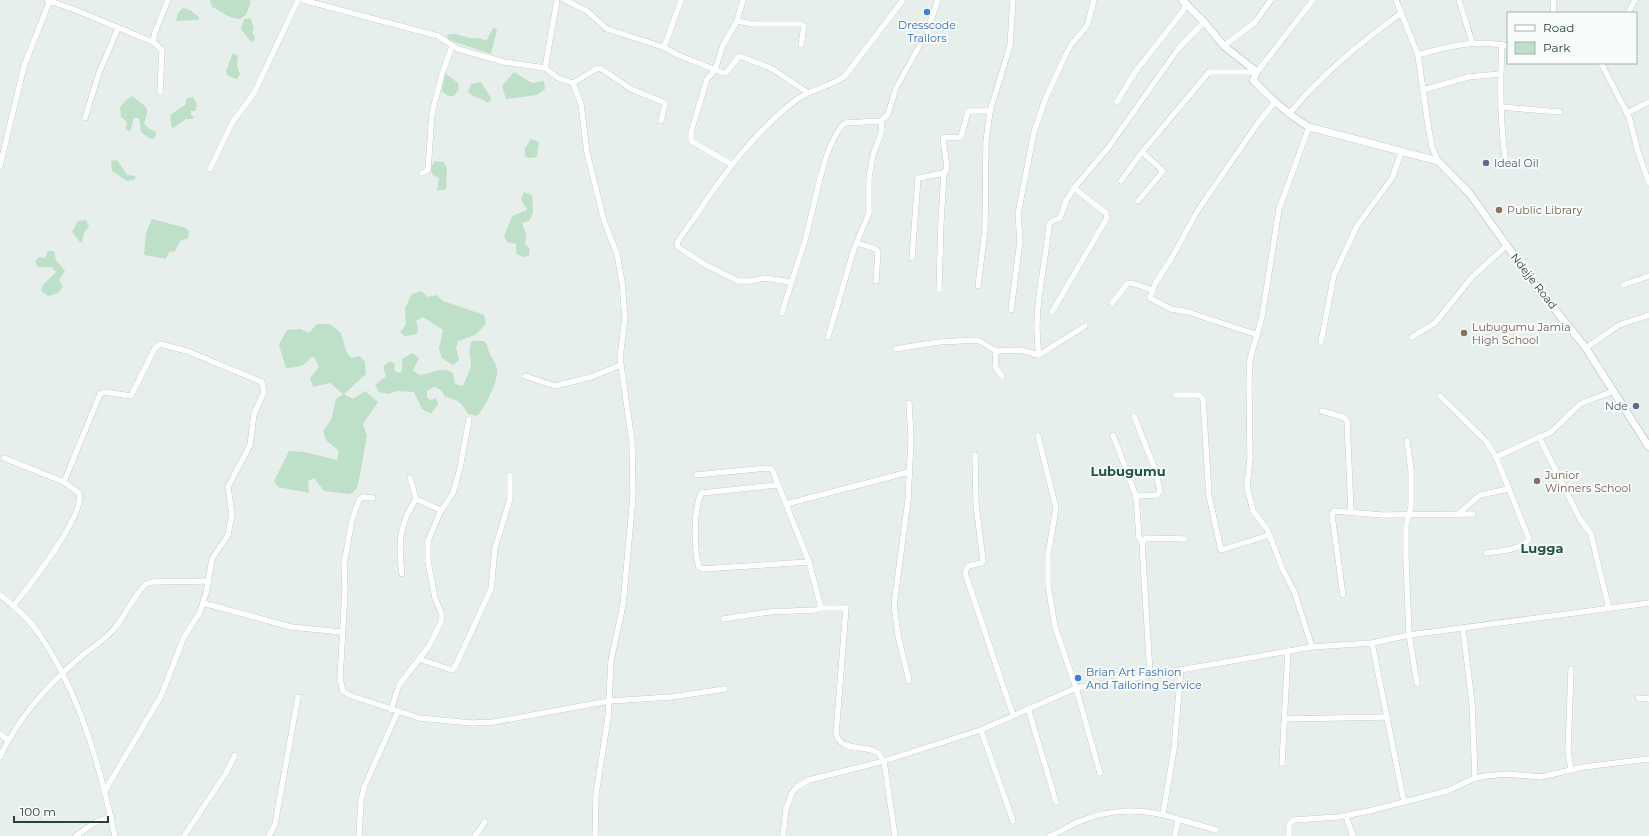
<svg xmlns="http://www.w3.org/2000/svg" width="1649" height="836" font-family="Montserrat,sans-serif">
  <rect width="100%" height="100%" fill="#e6efeb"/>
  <g fill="#bfe0c8">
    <path d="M210 0H250C251 5 249 7 247 12 239 28 222 11 212 7Z"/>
    <polygon points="183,8 190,10 199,17 198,20 176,21 178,13"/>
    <polygon points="250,18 254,27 252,33 254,35 255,40 251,42 241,29 244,19"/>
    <path d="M494 27 497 30 491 54 449 40 447 35C457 32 460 36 470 38 477 39 480 37 486 41Z"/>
    <polygon points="233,53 238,56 237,65 240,74 237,79 228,76 226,71"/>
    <polygon points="514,72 532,83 544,81 545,89 537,95 506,99 502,86"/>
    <polygon points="445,73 458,83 459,89 454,96 448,96 442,91"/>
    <path d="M481 82 491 98 490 102 487 103C481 97 474 98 468 92L471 84Z"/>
    <path d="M133 96C144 108 152 104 144 123L148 128 156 132V136L153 139 149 138 141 132 139 118H134L130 132 126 129 127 122 121 117 120 107 127 99Z"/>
    <polygon points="193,97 197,105 195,111 191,111 191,115 194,117 192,119 186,119 172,129 170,115 185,105 187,98"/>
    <polygon points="531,139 539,142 537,157 529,158 525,156 525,148"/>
    <polygon points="117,160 127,175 136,176 134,180 127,181 112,171 111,161"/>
    <polygon points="435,161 444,162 447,169 446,189 437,191 439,178 433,175 430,169"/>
    <polygon points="524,192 532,195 533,213 529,221 522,223 526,235 525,244 530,249 529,256 524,257 516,254 516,244 507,242 504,236 512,216 527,210 521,199"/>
    <polygon points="152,219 186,228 189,232 188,238 180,241 175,251 169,252 166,259 144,255 146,233"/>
    <polygon points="86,220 89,226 84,233 82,242 80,242 72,232 78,221"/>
    <polygon points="48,251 54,251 56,260 65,271 59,280 63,287 58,293 48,296 41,291 43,285 56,272 52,267 38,267 35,261 39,257 45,258"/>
    <polygon points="421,291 428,297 436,295 443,301 484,315 486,324 475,335 458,341 456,348 459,360 453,365 442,358 439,349 443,330 423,317 416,321 418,328 417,334 405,336 400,332 406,325 405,308 412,294"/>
    <path d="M317 324H330L341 333 346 351 351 358 360 356 365 362 366 374 344 394 353 399 365 391 378 402 363 424 367 436 359 480 356 490 350 494 324 491 314 478 308 481 309 493 278 487 274 481 289 451 305 452 337 460 339 451 326 440 323 431 331 420 336 399 343 394 330 383 313 387 310 378 319 367 315 358 311 357C305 367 297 367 286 368L279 345 287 330 300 329 309 333Z"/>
    <path d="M472 341H484C488 345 487 347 489 352 491 358 496 362 497 369 499 380 485 408 477 416L468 414C462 403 457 399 445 397L441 390 434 387 427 391V397L430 400 436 398 438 404 431 414 422 409 414 392 397 391 388 394 379 392 375 385 386 376 383 367 390 361 395 364 394 370 398 373 402 371V359L412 353 419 358 413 370 419 375C432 374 441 365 453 373L455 384 463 386C466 379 470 371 471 364 471 352 467 354 472 341Z"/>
  </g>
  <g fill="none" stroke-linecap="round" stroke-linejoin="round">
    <g stroke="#a8b8b2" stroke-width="6">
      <g id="minor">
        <polyline points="47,0 73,9 153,42"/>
        <polyline points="303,0 438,36 458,49 504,62 545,68"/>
        <polyline points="557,0 545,68 558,78 573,83 581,104 587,153 604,221 617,254 622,282 625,317 620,358 632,442 633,496 623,605 611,661 608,718 596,794 595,836"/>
        <polyline points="565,0 587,11 607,29 663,47 666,42 681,0"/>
        <polyline points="743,0 737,21 753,24 801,24 804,26 801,45"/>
        <polyline points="1396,0 1418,55 1428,125 1432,147 1438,161"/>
        <polyline points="1459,0 1472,42"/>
        <polyline points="1553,0 1554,13"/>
        <polyline points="1628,13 1635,0"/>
        <path d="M1502 44C1500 82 1500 120 1505 157"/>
        <polyline points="1224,46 1255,22 1271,0"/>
        <polyline points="663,47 678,55 721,72 726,73 739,56 771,68 807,92"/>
        <path d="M1418 55C1449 46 1476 39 1508 46"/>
        <polyline points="1601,63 1629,117 1638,152 1649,183"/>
        <polyline points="573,83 596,69 600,68 631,89 663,102 665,104 661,121"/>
        <polyline points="1423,90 1468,77 1500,74"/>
        <polyline points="160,92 162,50 153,42 155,32 168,0"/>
        <polyline points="1117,102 1135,72 1183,11 1186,3"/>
        <polyline points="1501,107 1560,112"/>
        <polyline points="1627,113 1649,102"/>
        <path d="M1289 114C1322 74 1359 44 1401 13"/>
        <polyline points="85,118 99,73 118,28"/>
        <polyline points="1309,127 1279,209 1262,317 1250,359 1249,384 1250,458 1247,486 1253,511 1267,529 1283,570 1294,591 1312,647"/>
        <polyline points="731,164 691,141 691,132 707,79 715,70 723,45 737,21"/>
        <polyline points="0,166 24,66 50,0"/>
        <polyline points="210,169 232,123 254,93 298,0"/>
        <polyline points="422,173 428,170 432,113 442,74 452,46"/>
        <polyline points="1121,181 1142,152 1209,72 1257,72 1313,0"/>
        <polyline points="1138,201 1163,171 1142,152"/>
        <polyline points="857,243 876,249 878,252 876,281"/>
        <polyline points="912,258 918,178 944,173"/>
        <path d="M791 282 764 278 751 281H738L704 264 678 247 677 243C685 230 695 218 703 205 729 166 759 128 796 100 811 89 830 87 845 76L903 0"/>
        <polyline points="1623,285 1649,276"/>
        <polyline points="978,286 985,230 986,141 990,111 1010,46 1013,0"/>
        <polyline points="939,290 941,222 944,173 947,168 943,138 961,137 968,111 990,111"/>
        <polyline points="1112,303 1127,284 1132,283 1152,290"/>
        <polyline points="1011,310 1020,241 1018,214 1034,132 1045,100 1066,54 1071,45 1087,26 1094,0"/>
        <polyline points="1052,312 1107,218 1106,213 1074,188"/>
        <path d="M782 313C789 288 798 264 805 240 814 211 823 142 845 123L881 121 888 114 896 88 926 34 938 0"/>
        <polyline points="1258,335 1188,312 1171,309 1150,298 1155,284 1171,259 1198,210 1258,123 1274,103"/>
        <polyline points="828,337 854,249 869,213 869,178 873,155 882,131 881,121"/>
        <polyline points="1412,337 1435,323 1472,277 1506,246"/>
        <polyline points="1321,342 1334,275 1357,226 1392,178 1402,151"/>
        <polyline points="1586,348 1619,325 1649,315"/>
        <polyline points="895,349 939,342 978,340 996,351 1020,350 1039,355 1085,326"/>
        <polyline points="996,351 995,367 1002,376"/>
        <path d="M1039 355C1032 312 1045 269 1049 225L1051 222 1060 218 1066 201 1074 188 1108 148 1178 49 1204 22"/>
        <polyline points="525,376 555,386 591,377 621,365"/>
        <polyline points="1175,395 1199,395 1203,399 1209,496 1221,550 1269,535"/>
        <polyline points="1440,396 1486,441 1496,457 1551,432 1580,404 1614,391"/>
        <polyline points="1322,411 1343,417 1347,420 1351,512"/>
        <polyline points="1134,416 1156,472 1160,491 1157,495 1136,496"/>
        <polyline points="1113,435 1136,496 1139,538 1142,541"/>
        <polyline points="1038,436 1056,508 1048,555 1048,585 1055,627 1076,688 1100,773"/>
        <polyline points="1539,437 1580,519 1591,534 1609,609"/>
        <polyline points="1407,441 1411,470 1411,507 1406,526 1406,558 1409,635 1417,683"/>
        <polyline points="975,455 976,504 983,561 981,563 968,566 965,573 1013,715"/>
        <polyline points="4,458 64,482"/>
        <polyline points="696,475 766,468 772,469 809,562 821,608"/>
        <path d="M777 485 702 493C693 506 694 552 699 567L703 569 809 562"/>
        <polyline points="373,498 363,497 359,500 352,520 344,564 345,591 340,679 343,691 349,695 419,718 472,723 494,722 609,701 671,697 725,689"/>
        <polyline points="786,504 909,472"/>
        <polyline points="441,511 453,493 460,468 469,419"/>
        <polyline points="1458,514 1480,495 1508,489"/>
        <path d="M1486 553C1499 551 1520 551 1529 539L1496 457"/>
        <path d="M402 574C398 544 399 525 416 499"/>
        <path d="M0 595C14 606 29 619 39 634 80 693 100 767 115 836"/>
        <polyline points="1343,595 1332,515 1334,511 1382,515 1473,514"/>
        <polyline points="203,603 291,627 342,632"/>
        <path d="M13 606C28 588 86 514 79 493L64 482 100 394 104 392 131 396 155 348 160 344 187 351 262 382 264 392 254 414 250 445 228 487 232 514 228 535 212 559 206 593 200 612 184 637 161 696 104 792"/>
        <path d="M723 619 769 612 815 610 821 608H846L836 734C842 753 866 744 878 753 880 755 882 759 884 761L895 836"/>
        <polyline points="1463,629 1472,703 1475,778"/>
        <polyline points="1372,643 1404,802"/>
        <polyline points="419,659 452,670 455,667 491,589 495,548 510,499 510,475"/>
        <polyline points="1150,674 1142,543 1146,538 1185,539"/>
        <polyline points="909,681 898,635 894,605 908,500 911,439 909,403"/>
        <polyline points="1638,698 1649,699"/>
        <polyline points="1028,708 1056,802"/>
        <polyline points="391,710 399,685 429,646 441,622 442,615 435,598 428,561 428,541 441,510 416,499 410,478"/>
        <polyline points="1285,719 1387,717"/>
        <polyline points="981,730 1013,821"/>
        <polyline points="0,734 8,740"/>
        <path d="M0 757C18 718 45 688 77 660 88 650 102 642 112 631 125 617 132 597 146 584L152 582 208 581"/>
        <polyline points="1282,763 1288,651"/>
        <polyline points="1571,770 1568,751 1571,669"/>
        <polyline points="1163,814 1174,749 1181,669"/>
        <polyline points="1346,816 1353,836"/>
        <polyline points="1178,819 1216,830"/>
        <polyline points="76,836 94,823 111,816"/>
        <polyline points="184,836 226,773 235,755"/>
        <polyline points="269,836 275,824 298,697"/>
        <polyline points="359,836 361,800 365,785 398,711"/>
        <polyline points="475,836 485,822"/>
        <polyline points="783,836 786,809 792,793 797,787 809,780 884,761 981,730 1076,688 1312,647 1372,643 1409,635 1649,603"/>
        <path d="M1050 836C1060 832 1069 826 1078 822 1112 808 1143 808 1178 819L1175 836"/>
        <polyline points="1289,836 1289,825 1293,820 1338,817 1369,811 1447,791 1475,778 1486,776 1507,774 1541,777 1583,767 1649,759"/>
      </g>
    </g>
    <g stroke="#a8b8b2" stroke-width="8">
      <path id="tertiary" d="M1182 0 1204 22 1224 46 1257 72 1253 80C1270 98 1287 114 1309 127L1438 161 1470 194 1532 281 1586 348 1649 447"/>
    </g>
    <use href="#minor" stroke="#fff" stroke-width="5.5"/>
    <use href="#tertiary" stroke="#fff" stroke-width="7"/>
  </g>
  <g fill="#3f7fe0" stroke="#f7fbf9" stroke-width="1.5">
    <circle cx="927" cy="12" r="4"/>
    <circle cx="1078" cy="678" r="4"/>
  </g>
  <g fill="#5c6f8a" stroke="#f7fbf9" stroke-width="1.5">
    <circle cx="1486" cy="163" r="4"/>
    <circle cx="1636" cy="406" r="4"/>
  </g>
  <g fill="#8d6e63" stroke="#f7fbf9" stroke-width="1.5">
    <circle cx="1499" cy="210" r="4"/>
    <circle cx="1464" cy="333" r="4"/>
    <circle cx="1537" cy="481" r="4"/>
  </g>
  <g text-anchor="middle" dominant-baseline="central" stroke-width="4" stroke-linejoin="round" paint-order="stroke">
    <g font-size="11" fill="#366cbe" stroke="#f7fbf9">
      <text x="927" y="25">Dresscode<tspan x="927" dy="13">Trailors</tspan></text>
      <text x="1086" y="672" text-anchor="start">Brian Art Fashion<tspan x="1086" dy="13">And Tailoring Service</tspan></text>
    </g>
    <g font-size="11" fill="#4e5e75" stroke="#f7fbf9" text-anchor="start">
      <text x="1494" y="163">Ideal Oil</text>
      <text x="1628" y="406" text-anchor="end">Nde</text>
    </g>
    <g font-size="11" fill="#785e54" stroke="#f7fbf9" text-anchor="start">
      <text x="1507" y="210">Public Library</text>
      <text x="1472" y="327">Lubugumu Jamia<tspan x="1472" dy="13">High School</tspan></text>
      <text x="1545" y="475">Junior<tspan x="1545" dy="13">Winners School</tspan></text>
    </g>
    <g font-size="11" fill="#24423a" stroke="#f7fbf9">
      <text transform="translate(1534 281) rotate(52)">Ndejje Road</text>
    </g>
    <g font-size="13" font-weight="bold" fill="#1f5548" stroke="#f7fbf9">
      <text x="1128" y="471">Lubugumu</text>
      <text x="1542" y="548">Lugga</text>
    </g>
  </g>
  <rect x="1507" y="12" width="130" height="52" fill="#f7fbf9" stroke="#a3b1ad"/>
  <rect x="1515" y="25" width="20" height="6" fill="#ffffff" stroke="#a3b1ad"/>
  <text x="1543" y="32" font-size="12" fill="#24423a">Road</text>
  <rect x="1515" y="42" width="20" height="12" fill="#bfe0c8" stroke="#a3b1ad"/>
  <text x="1543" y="52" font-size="12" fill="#24423a">Park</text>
  <path d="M14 816v6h94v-6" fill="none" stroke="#24423a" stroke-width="2"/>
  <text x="20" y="816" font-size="12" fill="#24423a" stroke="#f7fbf9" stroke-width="3" paint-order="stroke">100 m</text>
</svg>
